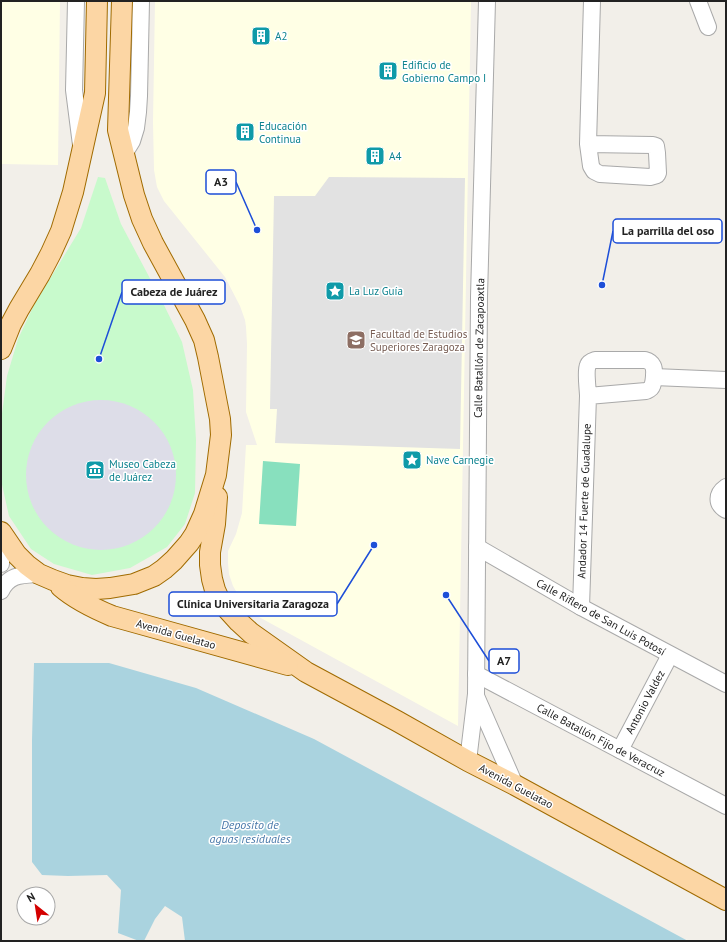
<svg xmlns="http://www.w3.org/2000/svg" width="727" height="942" font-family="'PT Sans',sans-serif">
  <rect width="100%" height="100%" fill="#f2efe9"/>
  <g fill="#ffffe5">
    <polygon points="1,1 60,1 58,165 1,164"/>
    <polygon points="155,1 471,1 458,726 259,617 252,613 243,603 233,586 229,574 228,563 228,551 236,534 242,513 246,445 257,445 246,412 247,344 246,327 245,320 240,306 225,277 164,201 157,187 154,170 153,122"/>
  </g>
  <polygon fill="#c8facc" points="98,177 105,178 121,224 162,301 182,342 193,390 196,440 195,493 185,524 167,547 130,568 92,575 54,564 31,549 9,516 1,480 1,421 7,376 18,339 34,305 81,228"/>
  <polygon fill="#88e0be" points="263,461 300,464 296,526 259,524"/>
  <polygon fill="#e2e2e2" points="329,177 465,178 460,449 275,443 277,409 270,409 274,196 315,196"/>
  <circle fill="#dddde8" cx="101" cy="475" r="75"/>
  <polygon fill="#aad3df" points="34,663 109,663 196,688 314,739 688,941 185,941 182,917 165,906 155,919 144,941 139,941 118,933 121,890 107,875 68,876 42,875 32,862 32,740"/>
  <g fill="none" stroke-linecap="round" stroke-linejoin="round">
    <g stroke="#a9a9a9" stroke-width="18">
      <g id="minor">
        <polyline points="76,1 74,90 81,145"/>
        <polyline points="698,1 708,27"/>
        <polyline points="588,144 653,145 656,146 657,153 658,173 657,175 650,177 600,174 594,171 591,166 588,144 592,1"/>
        <polyline points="124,154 132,141 136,128 138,112 139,96 141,1"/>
        <polyline points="654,377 726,380"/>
        <path d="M726 487C716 494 716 504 726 510"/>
        <polyline points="1,538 1,564"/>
        <polyline points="477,547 581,607 726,684"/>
        <path d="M1 591C9 574 22 575 39 574"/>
        <path d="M581 607 588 396C588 389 585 371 588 365 589 362 592 361 595 360H645C649 361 651 362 653 366 655 370 654 385 651 388 649 390 648 390 646 391L588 396"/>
        <polyline points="476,674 726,806"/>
        <polyline points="476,696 515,785"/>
        <polyline points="620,750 670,655"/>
        <polyline points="468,761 476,694 479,297 487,1"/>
      </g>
    </g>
    <g stroke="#a06b00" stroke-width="22">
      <g id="major">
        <polyline points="1,349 11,324 19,309 40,274 51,253 61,231 73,192 95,93 97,1"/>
        <polyline points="217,497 215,524 210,552 210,565 212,579 215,590 220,601 239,622 251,633 306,672 397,721 468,761 515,785 726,900"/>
        <polyline points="1,532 16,554 27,565 39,574 53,580 67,585 82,588 96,589 110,588 134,584 154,576 164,569 174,560 189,543 195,534 204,514 216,475 221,435 220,419 208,357 204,340 195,320 153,243 142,219 134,195 118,130 122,1"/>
        <path d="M61 587C76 600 93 608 112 616L288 665"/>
      </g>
    </g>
    <use href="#minor" stroke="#fff" stroke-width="16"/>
    <use href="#major" stroke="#fcd6a4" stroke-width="20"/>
  </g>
  <defs>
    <g id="building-square" transform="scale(1)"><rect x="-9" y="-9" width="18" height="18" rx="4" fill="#0f9aa8" stroke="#fff"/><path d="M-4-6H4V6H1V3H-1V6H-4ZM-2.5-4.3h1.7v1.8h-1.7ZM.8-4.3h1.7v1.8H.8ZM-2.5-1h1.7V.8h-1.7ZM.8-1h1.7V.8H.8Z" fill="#fff"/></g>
    <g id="sight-square" transform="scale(1)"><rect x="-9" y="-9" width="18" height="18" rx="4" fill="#0f9aa8" stroke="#fff"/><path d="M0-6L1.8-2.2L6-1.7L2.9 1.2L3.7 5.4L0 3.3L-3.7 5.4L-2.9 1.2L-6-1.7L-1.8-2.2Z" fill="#fff"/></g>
    <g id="university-square" transform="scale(1)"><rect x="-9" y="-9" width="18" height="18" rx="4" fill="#8d6e63" stroke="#fff"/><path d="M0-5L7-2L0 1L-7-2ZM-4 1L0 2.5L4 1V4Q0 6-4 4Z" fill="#fff"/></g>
    <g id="museum-square" transform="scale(1)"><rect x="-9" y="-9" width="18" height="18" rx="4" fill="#0f9aa8" stroke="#fff"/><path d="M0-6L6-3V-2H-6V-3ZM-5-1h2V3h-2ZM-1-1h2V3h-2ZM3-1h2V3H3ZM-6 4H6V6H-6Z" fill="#fff"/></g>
  </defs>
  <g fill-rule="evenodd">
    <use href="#building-square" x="261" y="36"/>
    <use href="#building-square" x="388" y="71"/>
    <use href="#building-square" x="245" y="132"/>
    <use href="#building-square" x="375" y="156"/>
    <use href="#sight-square" x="335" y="291"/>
    <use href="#university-square" x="356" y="340"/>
    <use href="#sight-square" x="412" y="460"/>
    <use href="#museum-square" x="95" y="470"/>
  </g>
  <g text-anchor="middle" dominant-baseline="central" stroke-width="3" stroke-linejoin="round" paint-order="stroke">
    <g font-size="11" fill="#0d838f" stroke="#fff" text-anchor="start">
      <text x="275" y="36">A2</text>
      <text x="402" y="65">Edificio de<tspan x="402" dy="13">Gobierno Campo I</tspan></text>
      <text x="259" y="126">Educación<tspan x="259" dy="13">Continua</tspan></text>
      <text x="389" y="156">A4</text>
      <text x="349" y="291">La Luz Guía</text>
      <text x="426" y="460">Nave Carnegie</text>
      <text x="109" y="464">Museo Cabeza<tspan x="109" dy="13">de Juárez</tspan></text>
    </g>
    <g font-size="11" fill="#785e54" stroke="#fff" text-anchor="start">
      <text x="370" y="334">Facultad de Estudios<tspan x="370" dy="13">Superiores Zaragoza</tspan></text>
    </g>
    <g font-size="11" fill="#222" stroke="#fff">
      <text transform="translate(479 348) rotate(-89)">Calle Batallón de Zacapoaxtla</text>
      <text transform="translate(584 501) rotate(-88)">Andador 14 Fuerte de Guadalupe</text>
      <text transform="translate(601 617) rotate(29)">Calle Riflero de San Luis Potosí</text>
      <text transform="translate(176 634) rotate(16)">Avenida Guelatao</text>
      <text transform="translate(645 702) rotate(-62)">Antonio Valdez</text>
      <text transform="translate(601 740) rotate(28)">Calle Batallón Fijo de Veracruz</text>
      <text transform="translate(516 786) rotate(28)">Avenida Guelatao</text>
    </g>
    <g font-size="12" font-style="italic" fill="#4a7aab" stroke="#fff">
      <text x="250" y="824">Deposito de<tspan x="250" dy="14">aguas residuales</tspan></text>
    </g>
  </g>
  <path fill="none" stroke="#1d4ed8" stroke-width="1.5" d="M257 230L236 182M602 285L613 231M99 359L122 292M374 545L337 604M446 595L489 661"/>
  <g fill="#1d4ed8" stroke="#fff" stroke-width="1.5">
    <circle cx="257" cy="230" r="4"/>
    <circle cx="602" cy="285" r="4"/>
    <circle cx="99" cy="359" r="4"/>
    <circle cx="374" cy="545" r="4"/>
    <circle cx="446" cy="595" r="4"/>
  </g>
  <g fill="#fff" stroke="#1d4ed8" stroke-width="1.5">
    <rect x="206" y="170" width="30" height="24" rx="4"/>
    <rect x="613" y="219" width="109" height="24" rx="4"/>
    <rect x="122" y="280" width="103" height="24" rx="4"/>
    <rect x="169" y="592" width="168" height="24" rx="4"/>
    <rect x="489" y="649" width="30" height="24" rx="4"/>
  </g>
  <g font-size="12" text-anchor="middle" font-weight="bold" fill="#222">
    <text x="221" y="186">A3</text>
    <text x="668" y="235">La parrilla del oso</text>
    <text x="174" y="296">Cabeza de Juárez</text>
    <text x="253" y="608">Clínica Universitaria Zaragoza</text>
    <text x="504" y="665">A7</text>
  </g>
  <rect width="727" height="942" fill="none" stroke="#222222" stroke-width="4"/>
  <g transform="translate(36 906) rotate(330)"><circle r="19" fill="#ffffff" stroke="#a7a7a7"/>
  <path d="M0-3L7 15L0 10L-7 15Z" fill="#d40000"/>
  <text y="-6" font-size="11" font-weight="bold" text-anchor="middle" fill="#222222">N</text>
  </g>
</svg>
